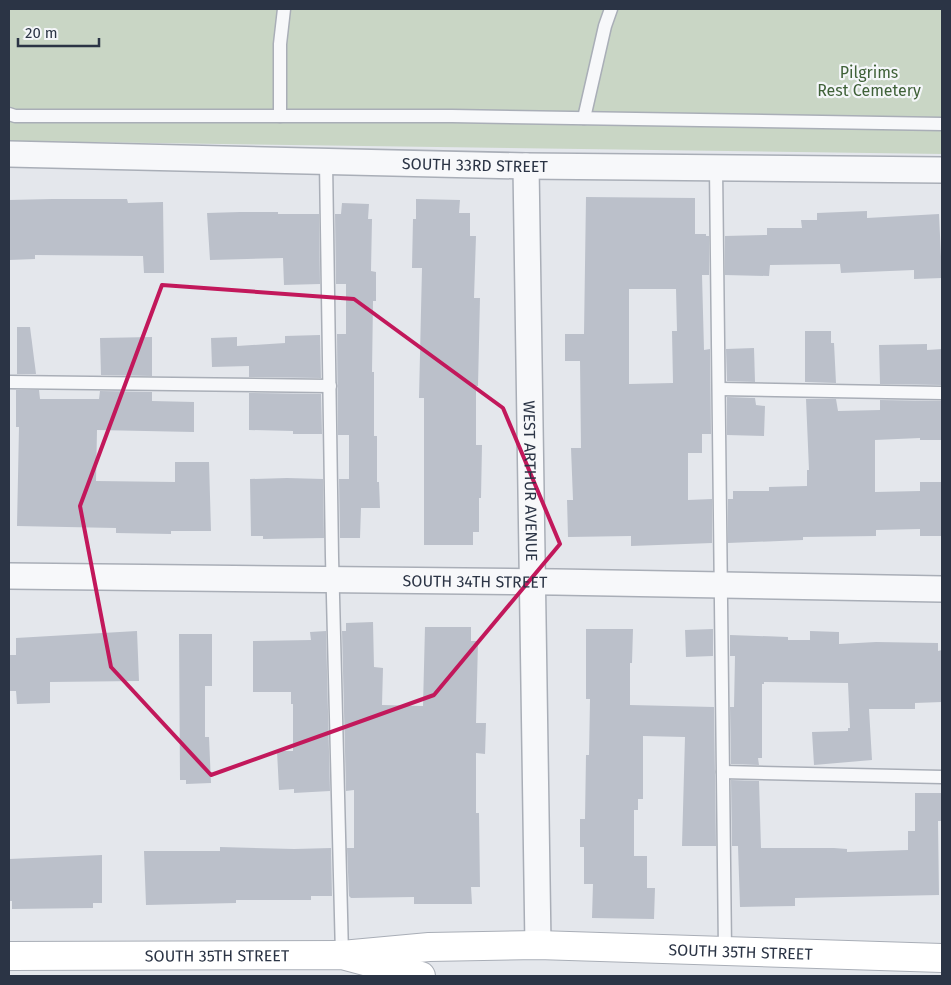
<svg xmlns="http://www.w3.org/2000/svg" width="951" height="985" font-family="'Fira Sans',sans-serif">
  <rect width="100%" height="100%" fill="#e4e7ec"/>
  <polygon fill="#c9d6c5" points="9,9 942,9 942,154 9,141"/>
  <g fill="#bbc0ca" fill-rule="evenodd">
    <path d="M586 197 695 198V234H706V236H709V275H702L704 350 710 349 711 434H702V453H688V500L712 499V543L631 546V536L568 537 567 500H573L571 448H581L580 361H565V334H584ZM629 289H676L677 331H672L673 383 629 384Z"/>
    <polygon points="52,199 127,199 128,203 163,202 164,273 144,273 143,256 35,255 35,259 9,260 9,200"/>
    <polygon points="416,199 460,200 459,213 470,213 470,236 476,236 474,298 480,298 478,386 476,386 476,445 482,445 481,498 479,498 479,532 473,532 473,545 424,545 424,398 419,398 422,268 412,268 413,219 416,219"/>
    <polygon points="342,203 369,204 368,219 372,219 371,271 376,272 376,301 373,301 372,372 374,372 374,436 377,436 377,482 379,482 380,508 361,508 360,538 340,538 339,479 349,479 349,435 338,435 337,334 346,334 346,284 336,284 335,214 341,214"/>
    <polygon points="867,211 867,218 939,214 942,278 914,279 914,270 841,273 840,264 770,265 769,276 725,275 725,236 767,235 767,228 802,228 801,220 817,220 817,213"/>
    <polygon points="240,212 278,212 278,214 319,214 320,284 284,285 283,258 210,260 207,213"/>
    <polygon points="17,327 30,327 36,374 17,374"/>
    <polygon points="805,331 831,331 831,343 834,343 836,383 805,382"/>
    <polygon points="320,335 321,378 249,377 249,366 212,367 211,338 237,337 237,346 285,343 285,336"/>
    <polygon points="152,337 152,376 101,375 100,338"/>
    <polygon points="927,344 927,350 942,349 942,385 880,384 879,345"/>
    <polygon points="754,348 755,382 727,381 726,349"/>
    <polygon points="16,390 39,390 40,399 99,399 100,391 152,392 152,401 194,402 194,432 97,430 96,481 175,482 175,462 209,462 211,531 171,531 171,534 116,533 116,528 17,526 19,427 16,427"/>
    <polygon points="249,393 321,394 322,434 293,434 293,431 249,430"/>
    <polygon points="727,397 755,398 756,405 765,406 764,436 727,435"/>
    <polygon points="806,399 836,399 838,411 880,410 880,400 942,401 942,440 920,440 920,438 875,440 875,492 920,491 920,482 942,482 942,536 920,536 920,529 876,530 876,536 803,537 803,540 728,543 728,499 733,499 733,491 769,491 769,487 807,486 807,470 809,470"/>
    <polygon points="287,478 323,479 324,538 263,539 263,536 251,536 250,479"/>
    <polygon points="373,622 374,667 383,668 382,705 423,706 425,627 471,627 471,641 478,641 476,723 486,723 485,754 476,753 476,813 479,813 480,887 471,887 472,904 414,904 414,897 351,898 349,896 347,848 354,848 354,790 346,791 342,631 346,631 346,623"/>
    <polygon points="586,629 633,629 632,663 630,663 630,705 714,707 716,846 682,846 685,737 643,736 643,799 638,799 638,810 634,810 634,856 647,856 647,888 655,888 654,919 592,918 593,884 584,884 584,847 580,847 580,819 585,819 586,755 589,755 590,699 586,699"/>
    <polygon points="713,629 713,656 686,657 685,630"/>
    <polygon points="137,631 139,681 50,682 50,703 17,704 16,691 9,691 9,655 16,655 16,638"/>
    <polygon points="326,631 330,791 294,793 294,789 279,790 277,751 293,751 293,704 291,704 291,692 253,692 253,641 311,640 310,632"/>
    <polygon points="810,631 839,632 839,644 876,642 938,643 938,651 942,650 942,702 915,703 915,709 869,709 872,760 814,765 812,732 848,731 848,728 850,728 848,683 764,682 764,684 762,684 762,758 758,758 759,765 731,764 730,707 734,707 735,656 730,656 730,635 788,637 788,640 810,640"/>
    <polygon points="179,634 212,634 212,686 205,686 205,737 209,737 211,783 186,784 186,780 180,780"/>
    <polygon points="731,780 759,781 761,848 834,848 847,849 847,852 908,850 908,831 915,831 915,793 942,793 942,821 938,821 939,895 795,898 795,906 740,907 738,846 732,846"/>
    <polygon points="220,847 294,849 331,848 332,896 311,896 311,900 236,900 236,903 146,905 144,851 220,851"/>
    <polygon points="102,855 102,903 93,903 93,908 12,909 12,901 9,901 9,859"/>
  </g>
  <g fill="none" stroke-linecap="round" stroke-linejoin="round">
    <g stroke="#a9aeb7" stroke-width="15">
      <g id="lane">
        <polyline points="9,114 15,116 452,116 942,124"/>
        <polyline points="280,116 280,44 284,9"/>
        <polyline points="584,118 605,26 611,9"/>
        <polyline points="326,162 332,557 342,955"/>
        <polyline points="716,168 725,951"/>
        <polyline points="9,382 330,386"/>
        <polyline points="719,389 942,393"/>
        <polyline points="723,772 942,777"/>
      </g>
    </g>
    <g stroke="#a9aeb7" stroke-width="28">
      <g id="street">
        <path id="s1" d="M9 154 526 166 942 170"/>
        <path id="s2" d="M526 166 538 945"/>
        <path id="s3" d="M9 576 556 582 942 589"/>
      </g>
    </g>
    <g stroke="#a9aeb7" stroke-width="30">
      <g id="secondary">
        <path id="s4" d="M342 955 429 947 538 945 942 958"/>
        <path id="s5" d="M9 956 342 955 421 976"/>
      </g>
    </g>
    <use href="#lane" stroke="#f7f8fa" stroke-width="12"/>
    <use href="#street" stroke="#f7f8fa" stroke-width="25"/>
    <use href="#secondary" stroke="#fff" stroke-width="28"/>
  </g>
  <path fill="none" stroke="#c2185b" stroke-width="4" stroke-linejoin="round" d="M162 285 354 299 503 408 560 544 434 695 211 775 111 667 80 506Z"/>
  <g text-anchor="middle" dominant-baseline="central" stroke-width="4.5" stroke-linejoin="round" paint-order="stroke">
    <g font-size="16" fill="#3f6138" stroke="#f4f6f9">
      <text x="869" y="72">Pilgrims<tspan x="869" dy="18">Rest Cemetery</tspan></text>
    </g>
    <g font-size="16" fill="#2b3445" stroke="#f4f6f9">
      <text stroke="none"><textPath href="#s1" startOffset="466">SOUTH 33RD STREET</textPath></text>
      <text stroke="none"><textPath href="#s2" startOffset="315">WEST ARTHUR AVENUE</textPath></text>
      <text stroke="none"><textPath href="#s3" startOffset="466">SOUTH 34TH STREET</textPath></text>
      <text stroke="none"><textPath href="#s4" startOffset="399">SOUTH 35TH STREET</textPath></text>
      <text stroke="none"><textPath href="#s5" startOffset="208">SOUTH 35TH STREET</textPath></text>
    </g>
  </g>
  <rect width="951" height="985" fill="none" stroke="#2b3445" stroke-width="20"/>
  <path d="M18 38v8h81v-8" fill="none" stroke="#2b3445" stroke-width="2.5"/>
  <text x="25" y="38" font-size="15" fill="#2b3445" stroke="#f4f6f9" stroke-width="4" paint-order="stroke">20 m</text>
</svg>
